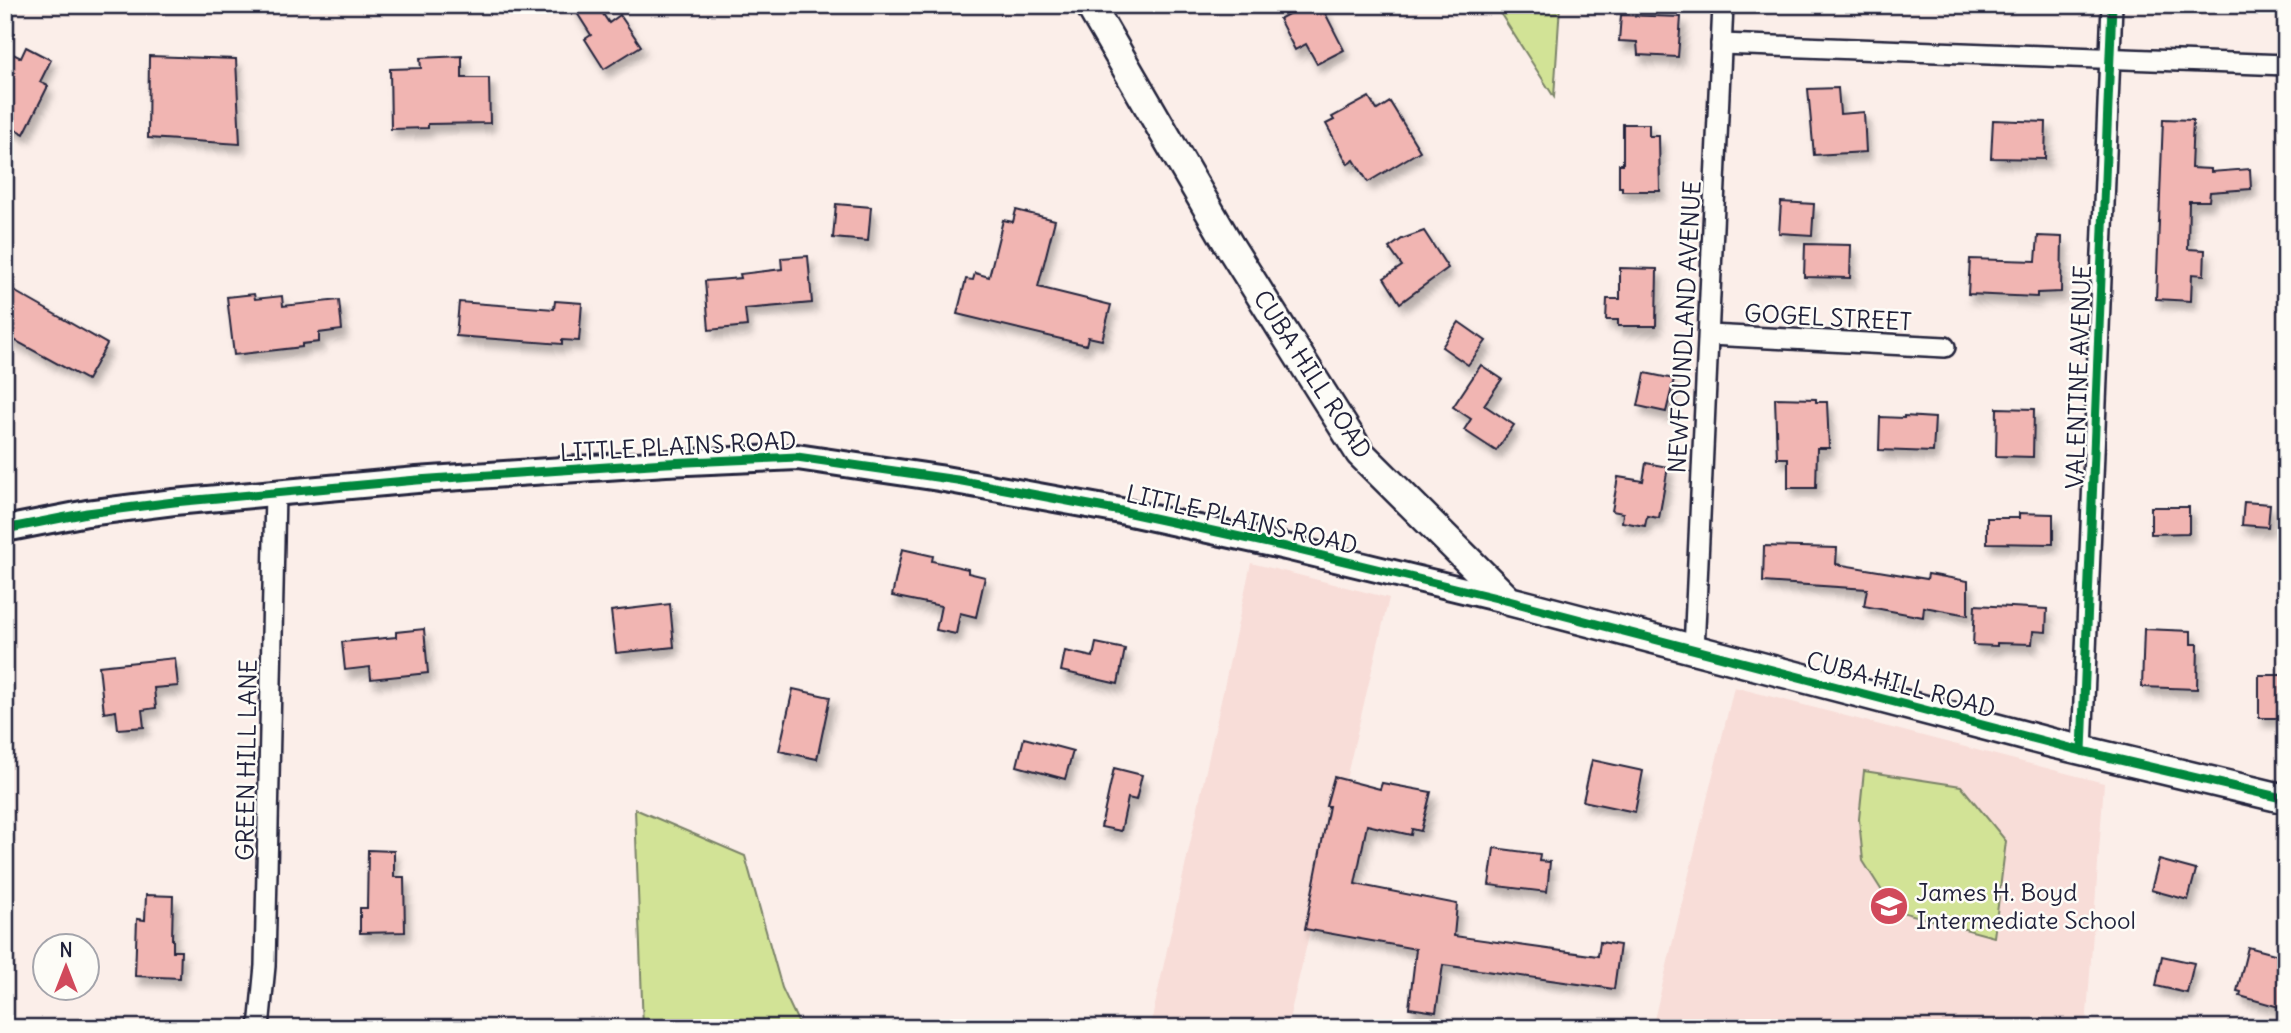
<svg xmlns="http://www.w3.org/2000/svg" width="2291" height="1033" font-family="Delius,sans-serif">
  <defs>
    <filter id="shadow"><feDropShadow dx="4.5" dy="8" stdDeviation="3.5" flood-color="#0004"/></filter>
  </defs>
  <rect width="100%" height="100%" fill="#fbeee9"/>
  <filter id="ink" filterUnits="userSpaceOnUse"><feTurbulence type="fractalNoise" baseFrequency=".0143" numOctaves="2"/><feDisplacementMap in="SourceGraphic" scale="14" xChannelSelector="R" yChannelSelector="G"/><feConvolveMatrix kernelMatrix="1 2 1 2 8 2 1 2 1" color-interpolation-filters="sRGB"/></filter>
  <g filter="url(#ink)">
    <g fill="#f8ddd8">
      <polygon points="1251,563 1389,598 1287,1028 1150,1028"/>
      <polygon points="1734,687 2104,783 2086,1028 1652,1028"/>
    </g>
    <g fill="#d2e396" stroke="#7a8268" stroke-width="2">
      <polygon points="1495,5 1560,5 1554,97"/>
      <polygon points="1864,771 1961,786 2006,841 1994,937 1894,910 1863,861 1859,819"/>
      <polygon points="635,809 745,856 782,988 801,1028 643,1028"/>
    </g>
    <g fill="#f1b5b2" stroke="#22223b" stroke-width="2" filter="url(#shadow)">
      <polygon points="572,5 597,5 609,23 620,15 641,46 604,69 585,39 591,35"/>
      <polygon points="1305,5 1321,5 1344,50 1317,64 1306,44 1295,50 1279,19"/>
      <polygon points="1621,15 1681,17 1678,57 1638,55 1637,42 1619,41"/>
      <polygon points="26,47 51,60 40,82 48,86 24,134 5,124 5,50 21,58"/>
      <polygon points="149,56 236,59 240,144 148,138"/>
      <polygon points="462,56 462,78 489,78 490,123 428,124 428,128 391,129 390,69 421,68 420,58"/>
      <polygon points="1838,88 1840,114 1864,112 1866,152 1814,155 1808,89"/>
      <polygon points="1369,97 1377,110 1390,102 1420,151 1368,182 1354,160 1348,164 1326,124 1334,120 1332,117"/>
      <polygon points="2163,119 2193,120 2191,168 2211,169 2211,172 2250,169 2251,189 2210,192 2209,201 2189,201 2188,249 2205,250 2204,275 2192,274 2191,301 2156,299"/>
      <polygon points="1993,120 2046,122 2045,159 1991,158"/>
      <polygon points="1623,124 1649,124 1649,136 1659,136 1660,191 1622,191 1622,187 1619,187 1619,164 1623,164"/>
      <polygon points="1781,202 1814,204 1812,235 1779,233"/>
      <polygon points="836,204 871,207 868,241 833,238"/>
      <polygon points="1016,210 1055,220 1038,287 1111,305 1102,340 1088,337 1086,345 957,314 966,279 973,280 975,273 989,277 1003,220 1013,222"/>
      <polygon points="1424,231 1448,268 1400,303 1384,278 1402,266 1389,248 1402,239"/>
      <polygon points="2038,236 2062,237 2061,292 2037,293 2037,297 1968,294 1970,259 2036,261"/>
      <polygon points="1805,244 1851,245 1850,278 1804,277"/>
      <polygon points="808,256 812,303 745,309 747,326 709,330 705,281 741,278 740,274 782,269 781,258"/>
      <polygon points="1620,268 1657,269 1656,326 1618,326 1618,320 1606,320 1607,299 1620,299"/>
      <polygon points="14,291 107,344 87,380 5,335 5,306"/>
      <polygon points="254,294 255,299 282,296 283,306 339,300 342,330 319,333 319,342 302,344 302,347 234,355 227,297"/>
      <polygon points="555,301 582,303 579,341 562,340 562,344 456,336 459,302 554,309"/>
      <polygon points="1459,322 1486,341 1468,365 1442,347"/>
      <polygon points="1481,365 1502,379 1484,405 1514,425 1496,451 1464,430 1471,419 1453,407"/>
      <polygon points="1645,373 1674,379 1666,412 1638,406"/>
      <polygon points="1775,398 1816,399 1816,402 1827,402 1829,448 1817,448 1816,488 1788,488 1788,458 1777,458"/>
      <polygon points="1997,408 2034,409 2033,457 1996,456"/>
      <polygon points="1904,416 1935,418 1933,452 1879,450 1880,417 1904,418"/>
      <polygon points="1646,463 1668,467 1659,518 1647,516 1645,526 1622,522 1623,513 1612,511 1618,477 1643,481"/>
      <polygon points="2244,502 2270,504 2268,527 2242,525"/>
      <polygon points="2151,507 2189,507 2189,533 2151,534"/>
      <polygon points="2019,513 2053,514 2053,544 1987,543 1987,518 2019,518"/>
      <polygon points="1764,546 1837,548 1836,564 1927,579 1928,574 1968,581 1968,615 1924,607 1923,617 1864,606 1867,589 1763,582"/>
      <polygon points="902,549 933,556 932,561 968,569 968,573 985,577 976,617 960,613 956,634 936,630 941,606 892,596"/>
      <polygon points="670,604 674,647 616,653 611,611"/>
      <polygon points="1975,605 2047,609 2046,632 2033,631 2032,644 1997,643 1997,646 1973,645"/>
      <polygon points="424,629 428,673 371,679 370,667 345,670 342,642 396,637 396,632"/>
      <polygon points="2144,629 2191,631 2191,644 2198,644 2197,689 2142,687"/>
      <polygon points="1096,643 1125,649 1118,684 1061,671 1065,651 1093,657"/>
      <polygon points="175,658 178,686 154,688 156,708 142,710 144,727 118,729 116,711 104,713 99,666"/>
      <polygon points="2259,675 2286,675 2284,718 2259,718"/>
      <polygon points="793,689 830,697 817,759 779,751"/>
      <polygon points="1024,738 1073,751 1065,779 1017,766"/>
      <polygon points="1592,760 1643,771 1635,812 1583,801"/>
      <polygon points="1114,768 1142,775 1136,800 1128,798 1121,831 1101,827"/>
      <polygon points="1334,777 1380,789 1382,783 1431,792 1421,831 1412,829 1411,835 1367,825 1355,884 1457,904 1454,936 1598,956 1600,942 1620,945 1614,989 1443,965 1436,1012 1409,1008 1416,949 1305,929 1329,806 1326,806"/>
      <polygon points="1494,848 1540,854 1539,861 1550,862 1547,892 1489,885"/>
      <polygon points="368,850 394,851 394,877 404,877 405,932 360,933 360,908 367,908"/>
      <polygon points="2159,860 2196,870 2188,900 2151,890"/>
      <polygon points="146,895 173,896 172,939 173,939 173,951 181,951 180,978 135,976 137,919 145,920"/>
      <polygon points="2248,947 2286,957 2286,1009 2240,996 2241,992 2237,991"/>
      <polygon points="2162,956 2194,963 2187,993 2156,986"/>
    </g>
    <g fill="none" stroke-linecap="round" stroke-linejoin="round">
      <g stroke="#22223b" stroke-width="24">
        <g id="minor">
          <polyline points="1721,44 2286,65"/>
          <polyline points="1709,335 1945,347"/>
          <polyline points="1694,650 1723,5"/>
          <polyline points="2082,751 2112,5"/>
          <polyline points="259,1028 265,966 275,493"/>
        </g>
      </g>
      <g stroke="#22223b" stroke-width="30">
        <polyline id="tertiary" points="5,529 87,513 174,502 417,480 666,463 797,457 939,478 1121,511 1286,547 1509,601"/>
      </g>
      <g stroke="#22223b" stroke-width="33">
        <polyline id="secondary" points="1090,5 1229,245 1360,453 1509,601 2052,743 2286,799"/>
      </g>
      <use href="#minor" stroke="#fdfcf7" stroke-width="19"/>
      <use href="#tertiary" stroke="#fdfcf7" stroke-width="24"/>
      <use href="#secondary" stroke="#fdfcf7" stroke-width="28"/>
      <g stroke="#fdfcf7" stroke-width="13">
        <g id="cycleway">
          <polyline points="5,529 87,513 174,502 417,480 666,463 797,457 957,480 1121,511 1286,547 1509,601 2082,751 2286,799"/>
          <polyline points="2082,751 2112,5"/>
        </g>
      </g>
      <use href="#cycleway" stroke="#00873e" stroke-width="9"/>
    </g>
  </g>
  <defs>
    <g id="school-disc" transform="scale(2.0125)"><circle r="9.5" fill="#d1495b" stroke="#fdfcf7"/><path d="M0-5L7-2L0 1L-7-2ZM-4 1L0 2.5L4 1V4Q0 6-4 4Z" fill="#fff"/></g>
  </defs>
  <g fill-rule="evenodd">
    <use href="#school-disc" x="1889" y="906"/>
  </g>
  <g text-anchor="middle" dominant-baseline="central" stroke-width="5" stroke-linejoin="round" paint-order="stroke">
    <g font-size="24" fill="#22223b" stroke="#fdfcf7">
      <text transform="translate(1828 317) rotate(3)">GOGEL STREET</text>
      <text transform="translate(1684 327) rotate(-87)">NEWFOUNDLAND AVENUE</text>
      <text transform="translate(1313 374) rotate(57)">CUBA HILL ROAD</text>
      <text transform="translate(2078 377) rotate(-88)">VALENTINE AVENUE</text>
      <text transform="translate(678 446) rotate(-3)">LITTLE PLAINS ROAD</text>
      <text transform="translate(1242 519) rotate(13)">LITTLE PLAINS ROAD</text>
      <text transform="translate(1901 684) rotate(15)">CUBA HILL ROAD</text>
      <text transform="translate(246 760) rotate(-89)">GREEN HILL LANE</text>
    </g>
    <g font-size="24" fill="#22223b" stroke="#fdfcf7" text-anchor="start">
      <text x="1916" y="892">James H. Boyd<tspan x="1916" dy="28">Intermediate School</tspan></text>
    </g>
  </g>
  <rect width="2291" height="1033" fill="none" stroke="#fdfcf7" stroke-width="28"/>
  <rect x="14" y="14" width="2263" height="1005" fill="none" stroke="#22223b" stroke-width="2.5" filter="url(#ink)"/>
  <g transform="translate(66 967)"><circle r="33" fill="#fdfcf7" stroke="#a5a5ac" stroke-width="2"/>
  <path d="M0-5L12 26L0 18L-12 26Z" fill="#d1495b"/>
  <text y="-10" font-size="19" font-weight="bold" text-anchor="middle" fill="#22223b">N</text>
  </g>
</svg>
